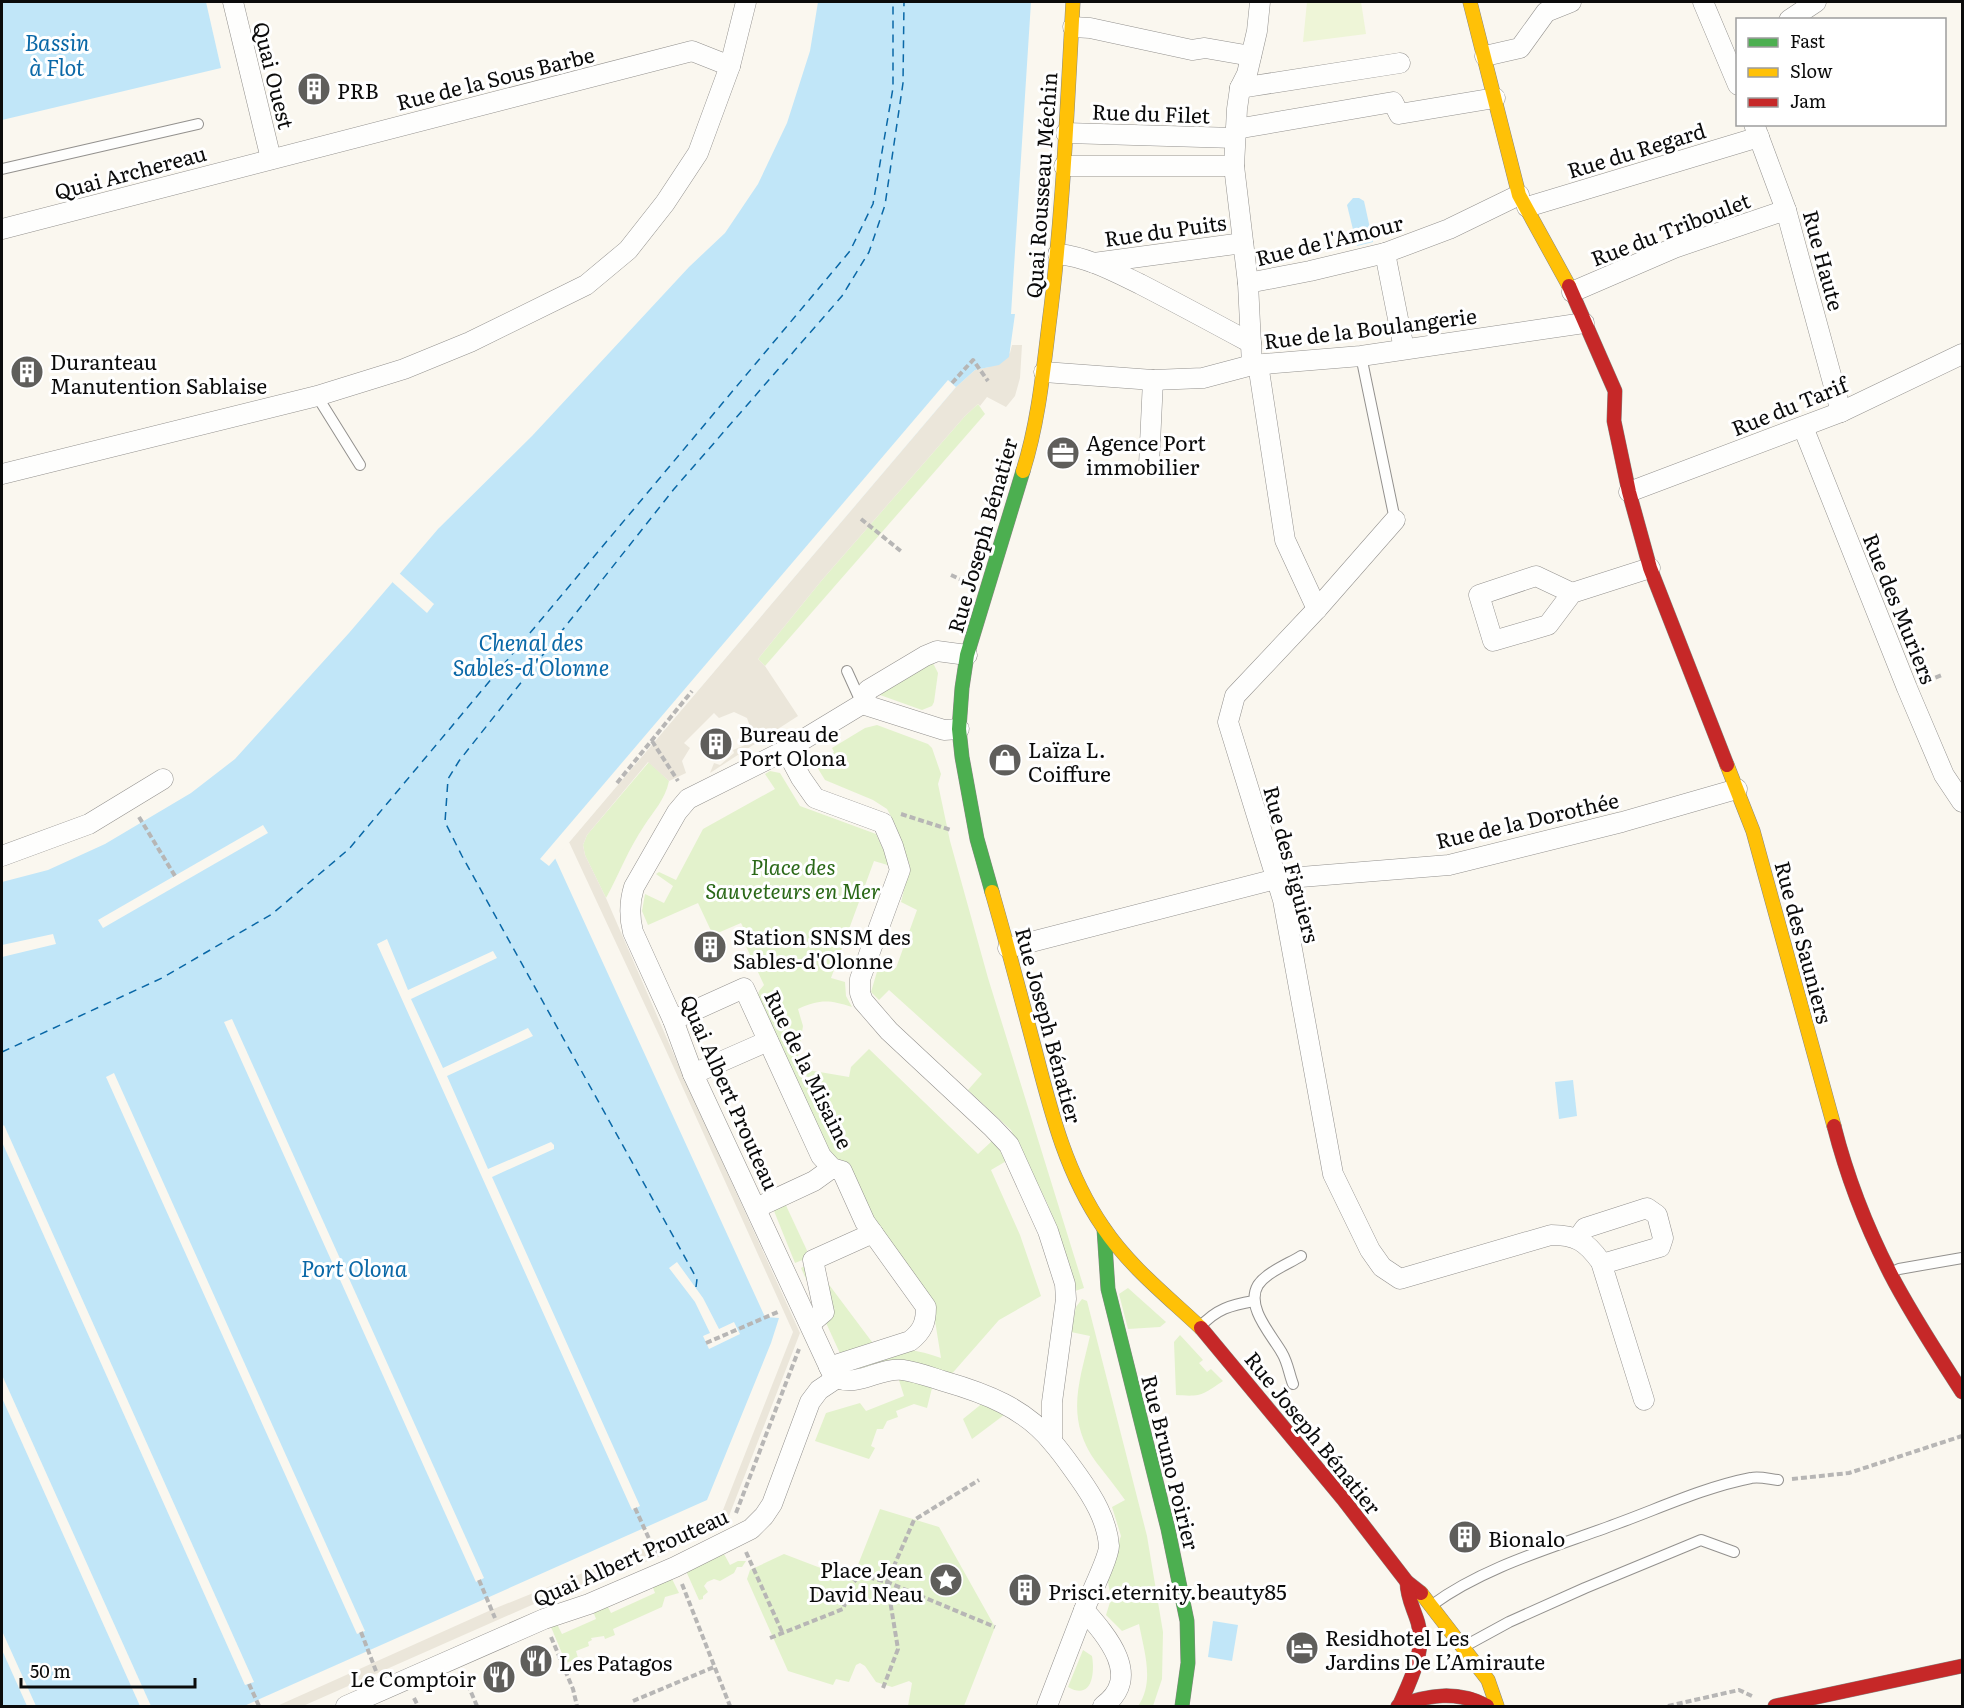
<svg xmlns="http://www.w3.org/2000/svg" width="1964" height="1708" font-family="Literata,serif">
  <rect width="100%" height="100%" fill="#faf7ef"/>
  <g fill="#e3f2cc">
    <polygon points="978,404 985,414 765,666 758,659 822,580 965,416"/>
    <polygon points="926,663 933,663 938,673 934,702 932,706 922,710 880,695 879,693"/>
    <polygon points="877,725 928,744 932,748 941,774 938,784 950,841 988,978 1084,1288 1075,1291 1048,1205 1011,1130 968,1090 982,1074 889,990 879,1000 871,992 879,965 896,968 917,910 901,902 910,866 895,824 887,809 873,800 825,780 817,767 821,755 825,759 834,752 832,748 865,728"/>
    <path d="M649 762 669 781C665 800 654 810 644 826 629 848 619 874 606 898L585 855 583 845 587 835Z"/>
    <path d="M770 771 780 773 800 806 876 834 891 866 874 861 831 978 845 982 846 996 852 1007C829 1000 821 999 798 1009L803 1026 796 1068 849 1077 851 1067 869 1049 978 1154 992 1141 1001 1149 1008 1160 991 1170 1020 1235 1041 1296 999 1320 949 1377 849 1372 846 1368C887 1350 897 1343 941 1358L932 1302 827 1153 757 998 759 991 764 985 744 942 749 939 741 923 713 935 698 903 648 925 642 911 645 894 664 903 673 886 656 874 659 872 676 880 703 829 775 789 765 774Z"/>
    <polygon points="783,1199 810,1257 795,1263 772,1206"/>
    <polygon points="807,1265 824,1278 875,1346 843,1360 801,1268"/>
    <polygon points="1128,1288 1166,1322 1160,1327 1128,1329 1119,1294"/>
    <path d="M1082 1299 1087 1301 1147 1536 1163 1632 1162 1679 1153 1706H1138C1155 1682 1144 1651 1139 1624L1122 1631 1106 1615 1111 1599 1107 1576 1121 1536 1112 1507 1125 1500C1116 1487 1106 1475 1096 1462 1065 1418 1079 1384 1090 1336L1071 1332 1076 1307Z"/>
    <path d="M1180 1335 1203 1360 1199 1363 1207 1372 1211 1369 1223 1381C1202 1395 1202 1397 1176 1395L1174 1342Z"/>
    <polygon points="898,1377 933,1384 927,1408 914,1404 896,1411 898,1417 887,1421 883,1429 877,1429 871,1446 875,1448 869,1459 815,1441 826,1413 860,1403 866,1411 904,1396"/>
    <polygon points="984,1402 1004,1415 972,1439 963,1419"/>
    <polygon points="880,1509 939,1527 995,1627 964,1706 908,1706 912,1683 909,1681 892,1687 876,1682 865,1666 860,1663 856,1665 849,1682 836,1679 833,1685 788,1671 747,1579 750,1570 784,1554 852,1580"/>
    <polygon points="724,1554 730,1565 738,1561 746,1561 742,1567 737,1567 734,1573 720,1581 714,1579 707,1582 704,1586 708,1592 703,1596 703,1599 699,1600 686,1571"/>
    <polygon points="671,1577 679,1593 665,1597 662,1607 613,1629 615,1635 605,1639 604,1636 591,1638 592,1640 588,1642 589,1646 576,1651 578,1658 566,1663 551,1627 557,1624 562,1634 596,1619 593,1611 607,1605 611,1613 655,1593 652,1585"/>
    <path d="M1083 1650 1092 1656C1095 1673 1092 1701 1068 1687Z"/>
  </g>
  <polygon fill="#eef5d7" points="1307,2 1361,2 1366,34 1303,42"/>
  <polygon fill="#ebe6da" points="1012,345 1022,345 1020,378 1015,396 1006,407 987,397 980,406 978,404 965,416 822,580 758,659 765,666 798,716 710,773 714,763 720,765 734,753 733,750 745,745 752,732 747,718 734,712 719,718 714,713 684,743 690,748 682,761 686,773 669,781 648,762 587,835 583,845 585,855 606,898 681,1071 800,1333 729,1516 717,1527 658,1557 578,1589 534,1604 303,1706 277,1706 491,1610 652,1545 723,1510 793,1332 664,1046 569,842 956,387 975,370 989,367 1010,353"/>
  <g fill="#c1e6f8">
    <polygon points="2,2 206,2 221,68 2,120"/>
    <polygon points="818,2 1031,2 1011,314 1015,314 1009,357 999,365 975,370 956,387 555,858 765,1317 779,1318 771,1343 707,1500 244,1706 2,1706 2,882 48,870 105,844 191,793 235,759 349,633 438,529 532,436 689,267 725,233 758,184 787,123 810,51"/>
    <polygon points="1353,198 1359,198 1364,201 1373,242 1357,246 1347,205"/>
    <polygon points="1573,1080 1577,1116 1559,1119 1555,1082"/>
    <polygon points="1213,1621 1238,1625 1232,1661 1208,1657"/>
  </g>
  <g fill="#faf7ef">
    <polygon points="948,380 956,387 549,866 540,859"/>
    <polygon points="398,572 434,604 427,613 390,580"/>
    <polygon points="263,825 268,833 103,928 98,920"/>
    <polygon points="53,934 56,944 2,957 2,945"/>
    <polygon points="387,939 408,990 493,951 497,958 411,999 443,1068 528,1028 533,1036 447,1076 488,1169 551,1142 554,1145 554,1149 492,1177 640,1506 632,1510 377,944"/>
    <polygon points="232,1019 484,1578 476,1582 224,1022"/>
    <polygon points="114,1073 365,1631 357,1634 106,1077"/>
    <polygon points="4,1125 254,1682 245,1685 2,1142 2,1127"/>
    <polygon points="677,1262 703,1298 719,1329 734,1322 740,1334 709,1349 703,1336 710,1333 695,1302 669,1268"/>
    <polygon points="2,1375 151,1706 140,1706 2,1398"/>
    <polygon points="2,1631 36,1706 27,1706 2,1650"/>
  </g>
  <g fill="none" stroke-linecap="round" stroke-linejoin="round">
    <g stroke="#0a68a7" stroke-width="1.5" stroke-dasharray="8 6" stroke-linecap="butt">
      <polyline points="2,1052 162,978 272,914 349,849 850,251 873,204 893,88 893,2"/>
      <polyline points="696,1287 697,1279 462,856 445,822 448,779 459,761 674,489 842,296 869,252 885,205 903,83 904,2"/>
    </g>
    <g stroke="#93918e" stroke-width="12">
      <g id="lane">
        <polyline points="2,169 198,124"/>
        <polyline points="1361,356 1395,520"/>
        <polyline points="317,396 360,465"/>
        <polyline points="847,671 862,704"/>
        <polyline points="1890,1273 1899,1269 1962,1258"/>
        <path d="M1200 1327C1216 1309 1231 1305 1254 1301"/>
        <path d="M1293 1384C1289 1374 1288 1363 1282 1353 1272 1335 1245 1307 1258 1285 1267 1272 1288 1264 1301 1256"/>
        <path d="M1432 1605C1485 1566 1555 1547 1616 1524 1660 1508 1705 1487 1751 1478 1759 1476 1769 1479 1778 1480"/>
        <polyline points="1465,1646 1509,1622 1585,1588 1701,1540 1734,1552"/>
      </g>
    </g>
    <g stroke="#93918e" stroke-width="21">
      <g id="street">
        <polyline points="233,2 271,159"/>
        <polyline points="1703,2 1738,85"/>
        <polyline points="1789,20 1816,2"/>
        <polyline points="1073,27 1090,28 1192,50 1205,48 1251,56"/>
        <polyline points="1485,56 1520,48 1546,12 1571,2"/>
        <polyline points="1240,88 1400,63"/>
        <polyline points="1754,124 1786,210 1841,412"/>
        <polyline points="1236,129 1393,102 1399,114 1495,98"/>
        <polyline points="1066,133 1235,138"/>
        <polyline points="1064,166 1234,166"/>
        <polyline points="1527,207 1759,137"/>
        <polyline points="2,229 692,51 730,66"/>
        <polyline points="1385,253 1404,349"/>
        <path d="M1058 254C1087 257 1113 271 1140 284 1177 303 1214 323 1251 343"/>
        <polyline points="1094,263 1243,243"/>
        <polyline points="1248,283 1310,271 1385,253 1449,229 1519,195"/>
        <polyline points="1572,292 1674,248 1786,210"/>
        <polyline points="1258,364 1285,540 1317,609"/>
        <polyline points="1252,365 1248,283 1234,166 1237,109 1240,88 1247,74 1257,31 1260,2"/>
        <polyline points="1044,372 1153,380 1203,378 1252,365 1361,356 1584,323"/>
        <polyline points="1803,427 1907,688 1944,775 1962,802"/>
        <polyline points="1149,465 1153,380"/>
        <polyline points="2,474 317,396 404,369 470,342 586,285 628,250 665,203 698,153 730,66 746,2"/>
        <polyline points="1629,492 1841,412 1962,354"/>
        <path d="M1395 520 1317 609 1235 696 1228 722 1283 900 1333 1174 1370 1250 1382 1267 1400 1279 1551 1235C1576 1235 1586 1241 1601 1262L1644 1400"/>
        <polyline points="1572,593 1536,576 1479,595 1493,641 1548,625 1572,593 1650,568"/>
        <polyline points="862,704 944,730 959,729"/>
        <polyline points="786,750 801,778 815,798 883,823 893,846 900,870 860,979 860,993 863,1001 889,1031 992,1127 1009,1145 1048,1231 1065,1284 1066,1299 1052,1402 1052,1441"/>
        <polyline points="2,856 89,824 163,779"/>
        <polyline points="1008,948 1276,879 1449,865 1622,822 1737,789"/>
        <path d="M673 1020 744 988 821 1156 832 1168 842 1171 865 1222 926 1307C926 1322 923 1331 910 1341L829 1367"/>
        <polyline points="693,1074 768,1041"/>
        <polyline points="756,1208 814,1181 832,1168"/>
        <polyline points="1578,1238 1585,1228 1647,1208 1657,1215 1663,1238 1660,1247 1602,1264"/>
        <polyline points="810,1324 824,1312 813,1260 873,1233"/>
        <path d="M837 1378 832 1373 693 1074 673 1020 633 932C629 916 629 903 634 887L677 812 688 799 786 750 862 704 868 690 925 656 937 651 967 655"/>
        <path d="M837 1378C859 1387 880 1367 903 1370 917 1372 930 1377 943 1381 985 1393 1025 1408 1053 1443 1062 1453 1070 1465 1078 1476 1093 1497 1107 1520 1109 1546 1109 1557 1089 1598 1084 1610 1107 1636 1143 1677 1103 1706"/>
        <polyline points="346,1706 544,1619 589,1604 675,1567 751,1529 764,1516 772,1504 810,1402 819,1390 837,1378"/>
        <polyline points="1047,1706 1084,1610"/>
      </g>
    </g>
    <g stroke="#898884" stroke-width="15">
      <g id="fast">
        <polyline points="992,892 977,839 962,757 959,729 962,688 967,655 1023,471"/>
        <polyline points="1104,1229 1108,1289 1168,1529 1187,1621 1188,1663 1182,1706"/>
      </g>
    </g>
    <g stroke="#898884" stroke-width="15">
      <g id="slow">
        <polyline points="1470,2 1519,195 1569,286"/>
        <path d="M1023 471C1038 424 1043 373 1049 324 1063 217 1067 109 1073 2"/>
        <polyline points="1727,765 1753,831 1834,1126"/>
        <path d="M992 892C1007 944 1021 997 1035 1050 1051 1112 1066 1173 1103 1227 1129 1266 1167 1296 1201 1328"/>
        <polyline points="1421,1593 1488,1680 1497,1706"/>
      </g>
    </g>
    <g stroke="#898884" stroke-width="15">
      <g id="jam">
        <polyline points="1569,286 1615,391 1614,421 1629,492 1650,568 1727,765"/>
        <path d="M1834 1126C1847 1177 1866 1226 1890 1273 1911 1314 1937 1353 1962 1392"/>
        <polyline points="1201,1328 1343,1499 1407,1582 1421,1593"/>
        <path d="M1398 1706C1428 1695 1457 1690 1487 1706"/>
        <path d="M1399 1706C1410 1681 1426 1651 1418 1623 1414 1609 1407 1598 1407 1582"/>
        <polyline points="1775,1706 1962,1666"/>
      </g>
    </g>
    <g stroke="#b7b6b5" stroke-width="4" stroke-dasharray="6 3" stroke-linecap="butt">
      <polyline points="952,383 973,360 988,381"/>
      <polyline points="861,519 902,552"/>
      <polyline points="951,575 964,581"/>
      <polyline points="1927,681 1942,675"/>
      <polyline points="652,741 678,781"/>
      <polyline points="617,783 692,691"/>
      <polyline points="901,814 951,830"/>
      <polyline points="139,817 175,876"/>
      <polyline points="706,1343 780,1311"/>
      <polyline points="1792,1479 1849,1473 1962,1436"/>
      <polyline points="635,1508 656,1554"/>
      <polyline points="736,1513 799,1349"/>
      <polyline points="746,1552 783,1634"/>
      <polyline points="479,1580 495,1618"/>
      <polyline points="682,1584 730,1706"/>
      <polyline points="361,1632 376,1671"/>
      <polyline points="551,1637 573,1689 577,1706"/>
      <polyline points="770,1638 843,1609 853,1583 860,1575 887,1582 995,1627"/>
      <polyline points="464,1676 477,1706"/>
      <polyline points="249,1684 259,1706"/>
      <polyline points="883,1688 898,1649 887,1582 914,1520 979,1480"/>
      <polyline points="414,1698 418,1706"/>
      <polyline points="633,1701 714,1667"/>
      <polyline points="1668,1706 1739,1690 1752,1696"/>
    </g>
    <use href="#lane" stroke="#fefefd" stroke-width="10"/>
    <use href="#street" stroke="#fefefd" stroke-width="20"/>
    <use href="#fast" stroke="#4caf50" stroke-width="14"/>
    <use href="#slow" stroke="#ffc107" stroke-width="14"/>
    <use href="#jam" stroke="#c62828" stroke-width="14"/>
  </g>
  <defs>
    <g id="building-disc" transform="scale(1.725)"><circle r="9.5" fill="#5f5e5b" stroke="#fff"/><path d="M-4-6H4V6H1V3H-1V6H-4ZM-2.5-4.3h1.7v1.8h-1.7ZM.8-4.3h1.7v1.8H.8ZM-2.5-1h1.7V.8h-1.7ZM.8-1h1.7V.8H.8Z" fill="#fff"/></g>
    <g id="office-disc" transform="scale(1.725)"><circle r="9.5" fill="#5f5e5b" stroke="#fff"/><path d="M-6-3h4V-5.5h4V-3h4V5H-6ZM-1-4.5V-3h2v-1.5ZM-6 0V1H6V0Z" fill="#fff"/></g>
    <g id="shop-disc" transform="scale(1.725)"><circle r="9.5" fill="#5f5e5b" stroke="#fff"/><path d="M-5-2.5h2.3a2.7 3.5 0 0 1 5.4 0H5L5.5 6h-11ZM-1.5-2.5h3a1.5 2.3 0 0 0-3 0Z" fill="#fff"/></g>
    <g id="sight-disc" transform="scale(1.725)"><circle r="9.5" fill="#5f5e5b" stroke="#fff"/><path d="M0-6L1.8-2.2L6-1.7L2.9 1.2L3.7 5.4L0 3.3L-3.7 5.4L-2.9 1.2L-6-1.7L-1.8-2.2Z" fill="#fff"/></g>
    <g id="hotel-disc" transform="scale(1.725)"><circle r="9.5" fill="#5f5e5b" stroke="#fff"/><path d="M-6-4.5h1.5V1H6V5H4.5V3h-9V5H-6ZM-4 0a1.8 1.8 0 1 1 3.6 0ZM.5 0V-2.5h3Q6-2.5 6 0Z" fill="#fff"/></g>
    <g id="restaurant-disc" transform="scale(1.725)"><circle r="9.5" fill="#5f5e5b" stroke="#fff"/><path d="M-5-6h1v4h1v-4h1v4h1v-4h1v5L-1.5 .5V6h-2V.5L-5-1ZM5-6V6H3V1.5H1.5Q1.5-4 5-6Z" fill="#fff"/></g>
  </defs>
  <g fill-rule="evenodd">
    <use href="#building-disc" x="314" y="89"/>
    <use href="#building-disc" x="27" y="372"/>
    <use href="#office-disc" x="1063" y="453"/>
    <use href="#building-disc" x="716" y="744"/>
    <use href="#shop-disc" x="1005" y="760"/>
    <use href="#building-disc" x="710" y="947"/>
    <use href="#building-disc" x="1465" y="1537"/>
    <use href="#sight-disc" x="946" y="1580"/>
    <use href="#building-disc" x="1025" y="1590"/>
    <use href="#hotel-disc" x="1302" y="1648"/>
    <use href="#restaurant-disc" x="536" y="1661"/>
    <use href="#restaurant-disc" x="499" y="1677"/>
  </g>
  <g text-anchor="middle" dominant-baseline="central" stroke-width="6" stroke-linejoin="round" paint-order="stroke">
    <g font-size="21" fill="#0b0b0b" stroke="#fff">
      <text transform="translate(275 75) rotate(76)">Quai Ouest</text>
      <text transform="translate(495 77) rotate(-14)">Rue de la Sous Barbe</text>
      <text transform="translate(1151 112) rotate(2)">Rue du Filet</text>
      <text transform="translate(1636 149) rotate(-17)">Rue du Regard</text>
      <text transform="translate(130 171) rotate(-15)">Quai Archereau</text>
      <text transform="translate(1040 185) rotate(-86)">Quai Rousseau Méchin</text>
      <text transform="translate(1670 228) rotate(-21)">Rue du Triboulet</text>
      <text transform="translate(1165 229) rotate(-8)">Rue du Puits</text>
      <text transform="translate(1329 239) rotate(-14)">Rue de l'Amour</text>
      <text transform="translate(1825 260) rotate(75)">Rue Haute</text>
      <text transform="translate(1370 327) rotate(-7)">Rue de la Boulangerie</text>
      <text transform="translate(1789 405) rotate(-22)">Rue du Tarif</text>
      <text transform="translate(981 535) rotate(-74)">Rue Joseph Bénatier</text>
      <text transform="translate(1901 608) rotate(68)">Rue des Muriers</text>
      <text transform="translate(1527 819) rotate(-13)">Rue de la Dorothée</text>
      <text transform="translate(1293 864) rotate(75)">Rue des Figuiers</text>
      <text transform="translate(1805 942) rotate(75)">Rue des Sauniers</text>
      <text transform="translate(1050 1025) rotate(75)">Rue Joseph Bénatier</text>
      <text transform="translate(810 1069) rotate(64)">Rue de la Misaine</text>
      <text transform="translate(731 1092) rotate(66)">Quai Albert Prouteau</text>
      <text transform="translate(1314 1432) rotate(51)">Rue Joseph Bénatier</text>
      <text transform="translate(1172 1462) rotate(76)">Rue Bruno Poirier</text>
      <text transform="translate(630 1556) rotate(-24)">Quai Albert Prouteau</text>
    </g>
    <g font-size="21" fill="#0b0b0b" stroke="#fff" text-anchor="start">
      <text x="337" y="89">PRB</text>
      <text x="50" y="360">Duranteau<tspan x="50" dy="24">Manutention Sablaise</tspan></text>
      <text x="1086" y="441">Agence Port<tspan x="1086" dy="24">immobilier</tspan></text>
      <text x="739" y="732">Bureau de<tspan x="739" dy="24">Port Olona</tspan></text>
      <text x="1028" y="748">Laïza L.<tspan x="1028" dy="24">Coiffure</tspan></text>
      <text x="733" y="935">Station SNSM des<tspan x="733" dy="24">Sables-d'Olonne</tspan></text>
      <text x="1488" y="1537">Bionalo</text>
      <text x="923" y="1568" text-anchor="end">Place Jean<tspan x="923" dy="24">David Neau</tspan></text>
      <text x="1048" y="1590">Prisci.eternity.beauty85</text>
      <text x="1325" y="1636">Residhotel Les<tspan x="1325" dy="24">Jardins De L’Amiraute</tspan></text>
      <text x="559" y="1661">Les Patagos</text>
      <text x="476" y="1677" text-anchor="end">Le Comptoir</text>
    </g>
    <g font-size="21" font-style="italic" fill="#2a6817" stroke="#fff">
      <text x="793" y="865">Place des<tspan x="793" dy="24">Sauveteurs en Mer</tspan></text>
    </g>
    <g font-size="22" font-style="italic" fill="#0a68a7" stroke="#fff">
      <text x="57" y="41">Bassin<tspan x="57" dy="25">à Flot</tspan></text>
      <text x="531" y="641">Chenal des<tspan x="531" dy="25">Sables-d'Olonne</tspan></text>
      <text x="354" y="1267">Port Olona</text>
    </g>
  </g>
  <rect width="1964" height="1708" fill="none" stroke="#0b0b0b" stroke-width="6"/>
  <rect x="1736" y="18" width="210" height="108" fill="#ffffff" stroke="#9d9d9d" stroke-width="1.5"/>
  <rect x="1748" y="38" width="30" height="9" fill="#4caf50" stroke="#9d9d9d" stroke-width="1.5"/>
  <text x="1790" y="48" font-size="18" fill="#0b0b0b">Fast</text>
  <rect x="1748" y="68" width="30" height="9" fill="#ffc107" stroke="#9d9d9d" stroke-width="1.5"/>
  <text x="1790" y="78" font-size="18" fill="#0b0b0b">Slow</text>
  <rect x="1748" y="98" width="30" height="9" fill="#c62828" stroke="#9d9d9d" stroke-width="1.5"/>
  <text x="1790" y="108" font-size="18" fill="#0b0b0b">Jam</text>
  <path d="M21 1678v9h174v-9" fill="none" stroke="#0b0b0b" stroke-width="3"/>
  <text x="30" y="1678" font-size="18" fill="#0b0b0b" stroke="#ffffff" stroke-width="4.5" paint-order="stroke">50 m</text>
</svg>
